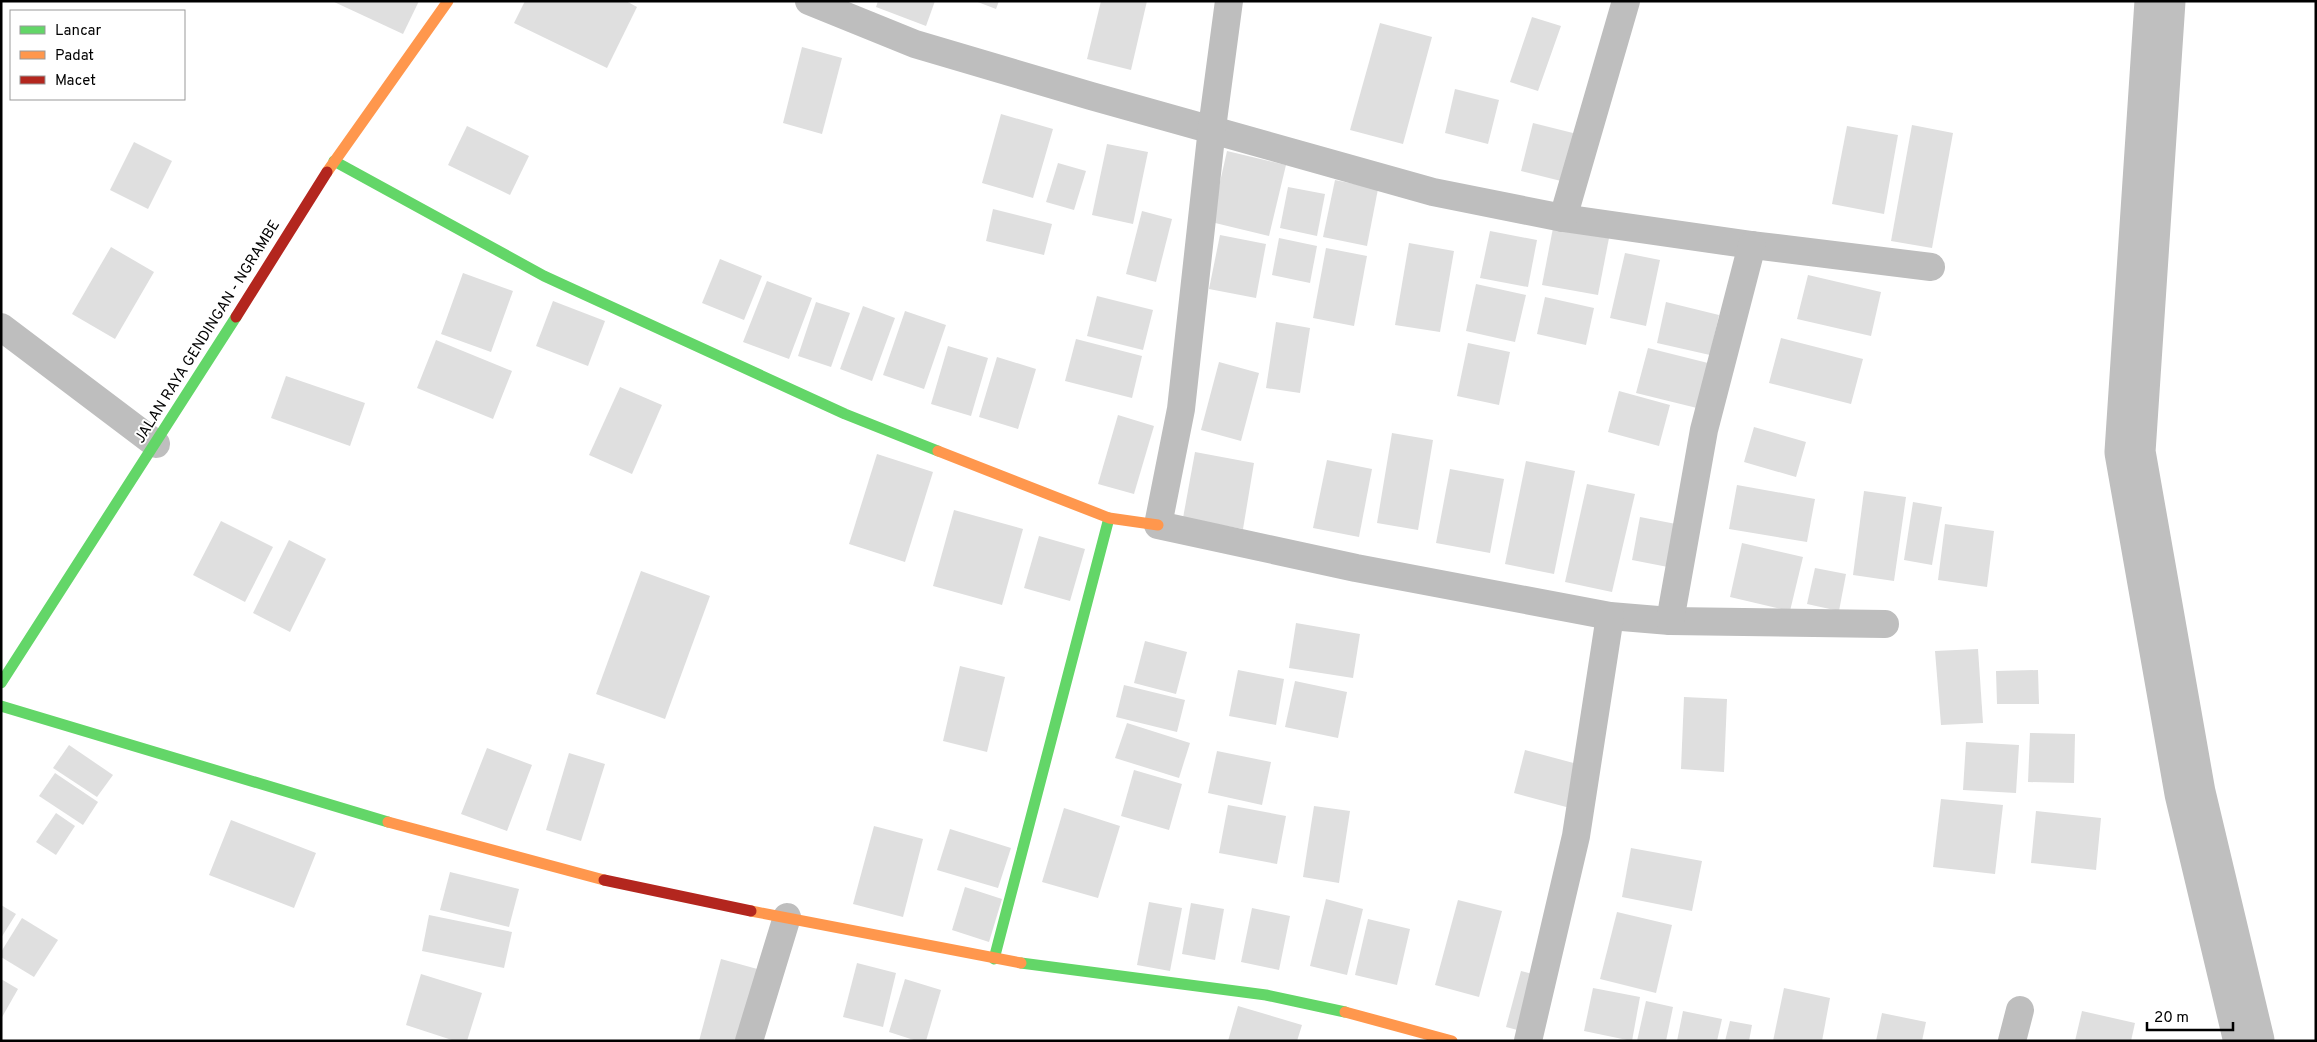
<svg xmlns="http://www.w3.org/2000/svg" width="2317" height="1042" font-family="Overpass,sans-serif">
  <rect width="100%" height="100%" fill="#fff"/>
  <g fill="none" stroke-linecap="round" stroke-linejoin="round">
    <polyline stroke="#bfbfbf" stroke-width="51" points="2160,1 2130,452 2190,793 2249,1041"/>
  </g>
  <g fill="#dfdfdf">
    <polygon points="332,1 419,1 403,34"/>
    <polygon points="525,1 626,1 637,7 607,68 514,23"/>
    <polygon points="878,1 935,1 926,26 876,7"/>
    <polygon points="975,1 999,1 996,9"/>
    <polygon points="1101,1 1147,1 1131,70 1087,59"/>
    <polygon points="1532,17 1561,26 1538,91 1510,82"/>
    <polygon points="1380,23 1432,37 1403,144 1350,130"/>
    <polygon points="802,47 842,58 822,134 783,123"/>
    <polygon points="1455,89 1499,100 1488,144 1445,133"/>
    <polygon points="1001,114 1053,129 1033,198 982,183"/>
    <polygon points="1533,123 1577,134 1565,182 1521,171"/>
    <polygon points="1912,125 1953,133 1932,248 1891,241"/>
    <polygon points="467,126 529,156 510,195 448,165"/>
    <polygon points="1847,126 1898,135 1884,214 1832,204"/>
    <polygon points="134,142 172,161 148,209 110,190"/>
    <polygon points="1107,144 1148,152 1133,224 1092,215"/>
    <polygon points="1227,151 1286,165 1269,236 1211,222"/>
    <polygon points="1058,163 1086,171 1074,210 1046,202"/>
    <polygon points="1335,180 1378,189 1367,246 1323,237"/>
    <polygon points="1288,187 1325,194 1317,236 1280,228"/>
    <polygon points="993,209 1052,224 1044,255 986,241"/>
    <polygon points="1142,211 1172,219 1156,282 1126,274"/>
    <polygon points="1553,228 1609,238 1598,295 1542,285"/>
    <polygon points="1490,231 1537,240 1528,287 1480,278"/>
    <polygon points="1220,235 1266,244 1256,298 1209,289"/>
    <polygon points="1279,238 1317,246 1310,283 1272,275"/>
    <polygon points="1409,243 1454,251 1440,332 1395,325"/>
    <polygon points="111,247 154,272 115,339 72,314"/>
    <polygon points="1326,248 1367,256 1354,326 1313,318"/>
    <polygon points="1625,253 1660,260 1646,326 1610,318"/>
    <polygon points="720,259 762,276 744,320 702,303"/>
    <polygon points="463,273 513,291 491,352 441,334"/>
    <polygon points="1808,275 1881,292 1871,336 1797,319"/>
    <polygon points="767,281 812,298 789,359 743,342"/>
    <polygon points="1476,284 1526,295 1515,342 1466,331"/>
    <polygon points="1097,296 1153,310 1143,350 1087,336"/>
    <polygon points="1545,297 1594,308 1586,345 1537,334"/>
    <polygon points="553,301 605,321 588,366 536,346"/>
    <polygon points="816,302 850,313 831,367 798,356"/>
    <polygon points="1666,302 1719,315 1710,355 1657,343"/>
    <polygon points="863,306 895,318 872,381 840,369"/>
    <polygon points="905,311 946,325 924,389 883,375"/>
    <polygon points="1276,322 1310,328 1300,393 1266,388"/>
    <polygon points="1781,338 1863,359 1851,404 1769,383"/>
    <polygon points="1076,339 1142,356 1132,398 1065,381"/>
    <polygon points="436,340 512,371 493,419 417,388"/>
    <polygon points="1468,343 1510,352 1499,405 1457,396"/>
    <polygon points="948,346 988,358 971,416 931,404"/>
    <polygon points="1648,348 1712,364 1701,409 1636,393"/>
    <polygon points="997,357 1036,369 1018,429 979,417"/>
    <polygon points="1219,362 1259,373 1241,441 1201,430"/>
    <polygon points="286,376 365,403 350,446 271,418"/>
    <polygon points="620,387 662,405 632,474 589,455"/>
    <polygon points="1619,391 1670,405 1659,446 1608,432"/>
    <polygon points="1118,415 1154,426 1134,494 1098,484"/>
    <polygon points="1754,427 1806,442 1796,477 1744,462"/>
    <polygon points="1392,433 1433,440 1418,530 1377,523"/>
    <polygon points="1195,452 1254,463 1243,529 1183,518"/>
    <polygon points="877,454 933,472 905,562 849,544"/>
    <polygon points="1327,460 1372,469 1359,537 1313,528"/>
    <polygon points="1526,461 1575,471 1554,574 1505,564"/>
    <polygon points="1450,469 1504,479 1490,553 1436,543"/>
    <polygon points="1587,484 1635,494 1612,592 1565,582"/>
    <polygon points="1737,485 1815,499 1807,542 1729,529"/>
    <polygon points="1864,491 1906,497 1894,581 1853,575"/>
    <polygon points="1913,502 1942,507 1932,565 1904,560"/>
    <polygon points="954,510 1023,529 1002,605 933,586"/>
    <polygon points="1640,517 1681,525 1673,568 1632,560"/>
    <polygon points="221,521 273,547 245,602 193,575"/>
    <polygon points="1945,524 1994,531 1987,587 1938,580"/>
    <polygon points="1039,536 1085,549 1070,601 1024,588"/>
    <polygon points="289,540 326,559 290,632 253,613"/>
    <polygon points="1742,543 1803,557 1790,611 1730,597"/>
    <polygon points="1815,568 1846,574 1839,611 1807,604"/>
    <polygon points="641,571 710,596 665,719 596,694"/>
    <polygon points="1296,623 1360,634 1353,678 1289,668"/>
    <polygon points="1145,641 1187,652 1176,694 1134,683"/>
    <polygon points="1978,649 1983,723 1941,725 1935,651"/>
    <polygon points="960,666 1005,677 987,752 943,741"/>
    <polygon points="1238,670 1284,679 1276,725 1229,716"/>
    <polygon points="2038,670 2039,704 1997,704 1996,671"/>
    <polygon points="1295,681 1347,692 1338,738 1285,727"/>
    <polygon points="1124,685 1185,700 1177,732 1116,717"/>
    <polygon points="1684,697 1727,699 1724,772 1681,769"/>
    <polygon points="1127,723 1190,743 1179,778 1115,758"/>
    <polygon points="2030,733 2075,734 2074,783 2028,782"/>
    <polygon points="1966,742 2019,745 2016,793 1963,790"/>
    <polygon points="69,745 113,775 97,797 53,768"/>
    <polygon points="487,748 532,765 507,831 461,814"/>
    <polygon points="1525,750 1581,765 1570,808 1514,793"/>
    <polygon points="1217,751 1271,762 1262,805 1208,793"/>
    <polygon points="569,753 605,764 581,841 546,830"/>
    <polygon points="1134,770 1182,784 1169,830 1121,816"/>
    <polygon points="55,773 98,802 83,825 39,796"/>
    <polygon points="1941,799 2003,805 1995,874 1933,867"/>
    <polygon points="1228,805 1286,816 1277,864 1219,853"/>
    <polygon points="1314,806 1350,811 1339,883 1303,877"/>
    <polygon points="1064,808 1120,826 1098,898 1042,882"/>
    <polygon points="2036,811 2101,818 2096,870 2031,863"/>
    <polygon points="56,813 75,826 56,855 36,842"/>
    <polygon points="231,820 316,853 294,908 209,875"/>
    <polygon points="874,826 923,839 903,917 853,904"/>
    <polygon points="950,829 1011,848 998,888 937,870"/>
    <polygon points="1631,848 1702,861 1692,911 1622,897"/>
    <polygon points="450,872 519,889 509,927 440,910"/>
    <polygon points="965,887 1002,899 989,942 952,930"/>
    <polygon points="1326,899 1363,909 1347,975 1310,966"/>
    <polygon points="1458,900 1502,911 1479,997 1435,985"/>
    <polygon points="1149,902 1182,908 1170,971 1137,965"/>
    <polygon points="1191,903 1224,909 1215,960 1182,954"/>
    <polygon points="1,905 16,914 1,938"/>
    <polygon points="1252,908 1290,916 1279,970 1241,962"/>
    <polygon points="1617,912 1672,925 1656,993 1600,979"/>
    <polygon points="429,915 512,932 504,968 422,951"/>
    <polygon points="22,918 58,940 34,977 1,957 1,952"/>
    <polygon points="1368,919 1410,929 1397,985 1355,975"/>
    <polygon points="721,959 761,970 742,1041 699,1041"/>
    <polygon points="857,963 896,973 883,1027 843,1017"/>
    <polygon points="1521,971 1540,976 1525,1032 1506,1027"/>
    <polygon points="421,974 482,993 467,1041 455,1041 406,1025"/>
    <polygon points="1,979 18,989 1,1019"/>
    <polygon points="905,979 941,990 926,1041 917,1041 889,1032"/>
    <polygon points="1593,988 1640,997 1632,1041 1584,1031"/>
    <polygon points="1784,988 1830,998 1822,1041 1773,1041"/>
    <polygon points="1646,1001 1673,1007 1666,1041 1637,1041"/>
    <polygon points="1238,1006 1302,1025 1297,1041 1228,1041"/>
    <polygon points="1683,1011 1722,1019 1717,1041 1677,1041"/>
    <polygon points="2082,1011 2135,1023 2131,1041 2075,1041"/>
    <polygon points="1882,1013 1926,1022 1922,1041 1876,1041"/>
    <polygon points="1730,1021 1752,1025 1749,1041 1725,1041"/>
  </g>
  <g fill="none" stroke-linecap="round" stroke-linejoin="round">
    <g stroke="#bebebe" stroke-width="28">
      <polyline points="809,1 915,44 1091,96 1433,192 1563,218 1752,245 1931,267"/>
      <polyline points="1229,1 1212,128 1181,409 1158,525 1356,568 1610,616 1670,621 1885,624"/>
      <polyline points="1563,218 1626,1"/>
      <polyline points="1,327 156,444"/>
      <polyline points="1670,621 1704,430 1752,245"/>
      <polyline points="749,1041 787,917"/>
      <polyline points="1528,1041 1576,836 1610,616"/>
      <polyline points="2012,1041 2020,1010"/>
    </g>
    <g stroke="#63d668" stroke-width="11">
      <polyline points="334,161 544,276 845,414 938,451"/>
      <polyline points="1,683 236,317"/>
      <polyline points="1,706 388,822"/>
      <polyline points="994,959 1109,518"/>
      <polyline points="1021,963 1266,995 1345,1012"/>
    </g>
    <g stroke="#ff974d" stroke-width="11">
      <polyline points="327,172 448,1"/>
      <polyline points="938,451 1109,518 1158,525"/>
      <polyline points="388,822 604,880"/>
      <polyline points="751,911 1021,963"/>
      <polyline points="1345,1012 1452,1041"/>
    </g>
    <g stroke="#b3261e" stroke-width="11">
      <polyline points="236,317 327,172"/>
      <polyline points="604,880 751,911"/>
    </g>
  </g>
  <g text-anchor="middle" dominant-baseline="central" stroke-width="4" stroke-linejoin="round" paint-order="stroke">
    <g font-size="15" fill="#000" stroke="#fff">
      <text transform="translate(208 332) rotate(-58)">JALAN RAYA GENDINGAN - NGRAMBE</text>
    </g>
  </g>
  <rect width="2317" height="1042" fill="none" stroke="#000000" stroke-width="5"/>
  <rect x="10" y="10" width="175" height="90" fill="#ffffff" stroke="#999999"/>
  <rect x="20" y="26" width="25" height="8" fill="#63d668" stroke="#999999"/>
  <text x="55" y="35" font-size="15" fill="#000000">Lancar</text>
  <rect x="20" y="51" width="25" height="8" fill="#ff974d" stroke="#999999"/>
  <text x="55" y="60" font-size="15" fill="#000000">Padat</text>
  <rect x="20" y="76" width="25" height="8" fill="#b3261e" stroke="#999999"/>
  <text x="55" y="85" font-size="15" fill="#000000">Macet</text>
  <path d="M2147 1022v8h86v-8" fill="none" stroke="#000000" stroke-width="2.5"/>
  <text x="2154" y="1022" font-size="15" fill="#000000" stroke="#ffffff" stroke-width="4" paint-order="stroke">20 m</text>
</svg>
